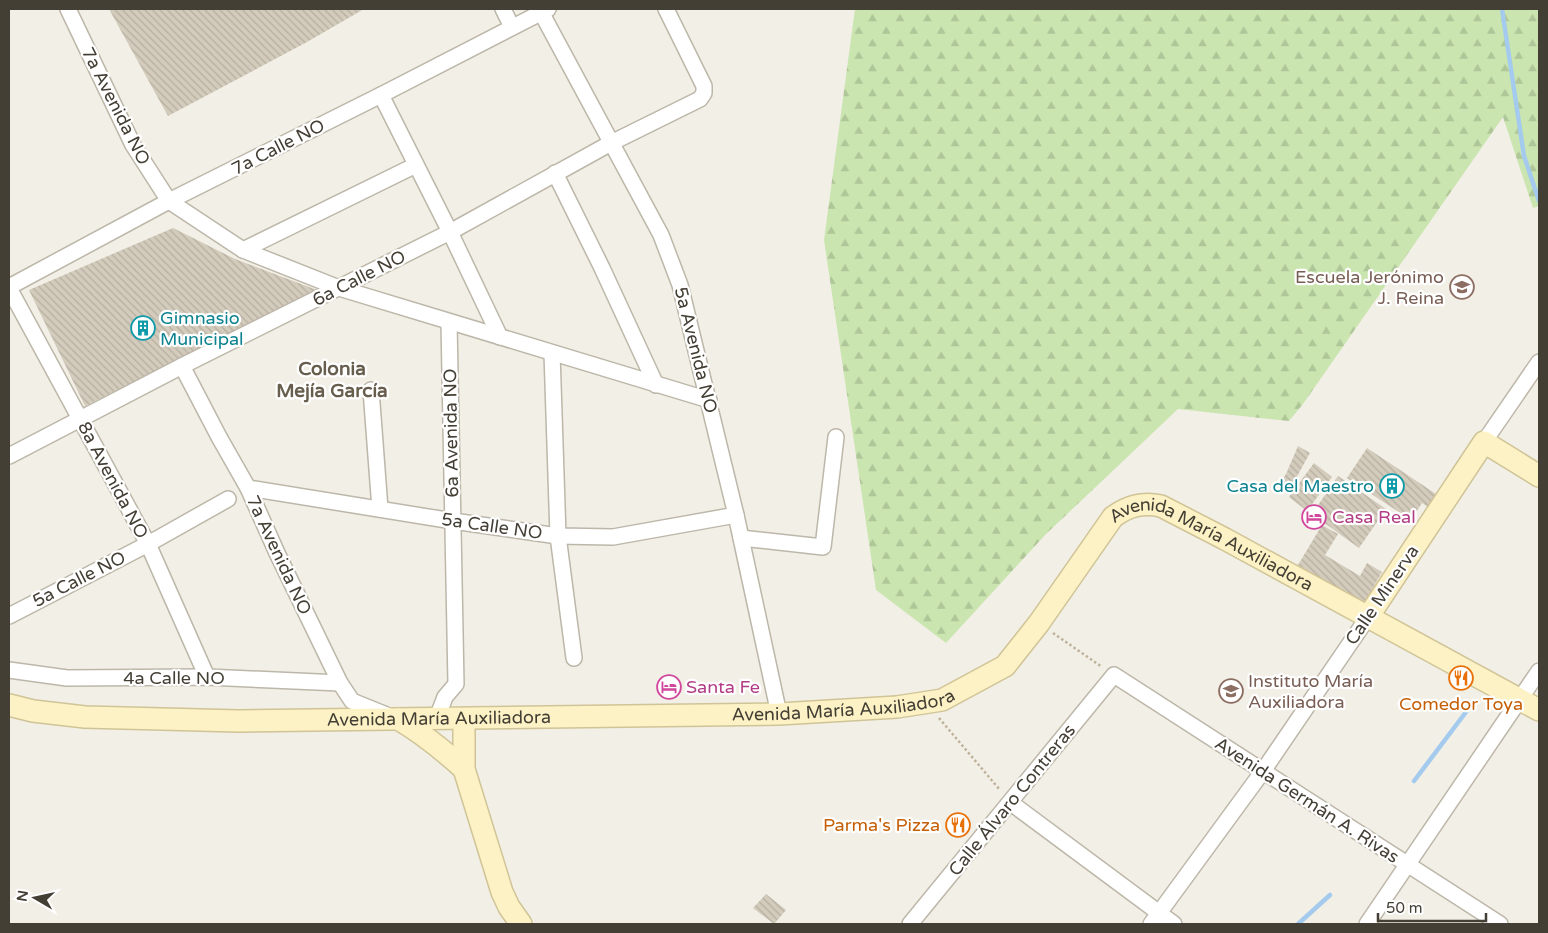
<svg xmlns="http://www.w3.org/2000/svg" width="1548" height="933" font-family="'Varela Round',sans-serif">
  <defs>
    <pattern id="forest-firs" width="22" height="20" patternUnits="userSpaceOnUse" patternTransform="scale(1.25)"><rect width="22" height="20" fill="#cae5b0"/><path d="M5 1l3.5 6h-7zM16 11l3.5 6h-7z" fill="#afc698"/></pattern>
    <pattern id="building-back-hatch" width="6" height="6" patternUnits="userSpaceOnUse" patternTransform="scale(1.25)"><rect width="6" height="6" fill="#d3cbbb"/><path d="M-1 5l2 2M0 0l6 6M5-1l2 2" fill="none" stroke="#b6afa1"/></pattern>
  </defs>
  <rect width="100%" height="100%" fill="#f2efe6"/>
  <polygon fill="url(#forest-firs)" points="855,9 1539,9 1539,206 1533,208 1503,117 1303,404 1289,421 1178,409 1046,534 946,643 876,590 824,240"/>
  <g fill="none" stroke-linecap="round" stroke-linejoin="round">
    <g stroke="#a4cbed" stroke-width="4.5">
      <polyline points="1502,9 1524,156 1539,201"/>
      <polyline points="1414,781 1466,712"/>
      <polyline points="1298,924 1330,895"/>
    </g>
  </g>
  <g fill="url(#building-back-hatch)">
    <polygon points="109,9 364,9 307,42 168,116"/>
    <polygon points="173,228 235,259 317,290 85,406 29,290"/>
    <polygon points="1298,446 1310,453 1295,480 1298,482 1291,494 1278,486 1286,474"/>
    <polygon points="1367,448 1436,494 1428,507 1422,503 1411,520 1347,478"/>
    <polygon points="1314,463 1332,477 1307,511 1289,497"/>
    <polygon points="1338,476 1386,509 1359,548 1312,514"/>
    <polygon points="1322,525 1338,534 1325,555 1360,576 1367,563 1382,572 1364,603 1298,565"/>
    <polygon points="766,894 786,910 774,924 753,908"/>
  </g>
  <g fill="none" stroke-linecap="round" stroke-linejoin="round">
    <g stroke="#bdb7a9" stroke-width="18">
      <g id="street">
        <polyline points="68,9 133,145 169,201 243,250 339,288 709,400"/>
        <polyline points="503,9 512,27"/>
        <polyline points="541,12 661,235 680,285 736,515 779,714"/>
        <polyline points="381,95 450,232 500,337"/>
        <polyline points="555,173 602,268 656,385"/>
        <polyline points="243,250 416,165"/>
        <polyline points="9,287 169,201 381,95 548,9"/>
        <polyline points="9,288 148,544 207,677"/>
        <polyline points="552,353 558,536 574,658"/>
        <polyline points="182,366 219,437 248,488 277,553 340,683 352,701 389,716"/>
        <polyline points="371,390 380,509"/>
        <polyline points="1484,442 1539,362"/>
        <polyline points="9,456 182,366 450,232 611,143 700,99 704,93 704,86 666,9"/>
        <polyline points="248,488 453,521 558,536 613,537 736,515"/>
        <polyline points="741,538 823,547 836,437"/>
        <polyline points="9,616 148,544 228,499"/>
        <polyline points="9,670 67,678 207,677 340,683"/>
        <polyline points="437,718 445,697 456,684 449,322"/>
        <polyline points="1011,803 1174,924"/>
        <polyline points="910,924 1114,675 1500,924"/>
        <polyline points="1151,924 1263,771 1368,617"/>
        <polyline points="1367,924 1539,671"/>
      </g>
    </g>
    <g stroke="#d0c497" stroke-width="24">
      <g id="secondary">
        <polyline points="1368,617 1484,442 1539,476"/>
        <path id="s1" d="M9 705 33 711 85 717 239 721 779 714 897 707 942 700 1005 666 1039 623 1113 517C1128 506 1142 502 1161 506L1225 539 1539 710"/>
        <path d="M398 719C422 733 443 750 464 769"/>
        <polyline points="464,719 464,769 502,892 509,907 521,924"/>
      </g>
    </g>
    <g stroke="#beb39a" stroke-width="2.5" stroke-dasharray="2.5 2.5" stroke-linecap="butt">
      <polyline points="1053,633 1102,667"/>
      <polyline points="939,718 1000,790"/>
    </g>
    <use href="#street" stroke="#fff" stroke-width="15"/>
    <use href="#secondary" stroke="#fcf2c5" stroke-width="21"/>
  </g>
  <defs>
    <g id="school-ring" transform="scale(1.25)"><circle r="9.5" fill="#fff" stroke="#8d6e63" stroke-width="1.5"/><path d="M0-5L7-2L0 1L-7-2ZM-4 1L0 2.5L4 1V4Q0 6-4 4Z" fill="#8d6e63"/></g>
    <g id="building-ring" transform="scale(1.25)"><circle r="9.5" fill="#fff" stroke="#0f9aa8" stroke-width="1.5"/><path d="M-4-6H4V6H1V3H-1V6H-4ZM-2.5-4.3h1.7v1.8h-1.7ZM.8-4.3h1.7v1.8H.8ZM-2.5-1h1.7V.8h-1.7ZM.8-1h1.7V.8H.8Z" fill="#0f9aa8"/></g>
    <g id="hotel-ring" transform="scale(1.25)"><circle r="9.5" fill="#fff" stroke="#d1479c" stroke-width="1.5"/><path d="M-6-4.5h1.5V1H6V5H4.5V3h-9V5H-6ZM-4 0a1.8 1.8 0 1 1 3.6 0ZM.5 0V-2.5h3Q6-2.5 6 0Z" fill="#d1479c"/></g>
    <g id="restaurant-ring" transform="scale(1.25)"><circle r="9.5" fill="#fff" stroke="#e8710a" stroke-width="1.5"/><path d="M-5-6h1v4h1v-4h1v4h1v-4h1v5L-1.5 .5V6h-2V.5L-5-1ZM5-6V6H3V1.5H1.5Q1.5-4 5-6Z" fill="#e8710a"/></g>
  </defs>
  <g fill-rule="evenodd">
    <use href="#school-ring" x="1462" y="287"/>
    <use href="#building-ring" x="143" y="328"/>
    <use href="#building-ring" x="1392" y="486"/>
    <use href="#hotel-ring" x="1314" y="517"/>
    <use href="#restaurant-ring" x="1461" y="678"/>
    <use href="#hotel-ring" x="669" y="687"/>
    <use href="#school-ring" x="1231" y="691"/>
    <use href="#restaurant-ring" x="958" y="825"/>
  </g>
  <g text-anchor="middle" dominant-baseline="central" stroke-width="4.5" stroke-linejoin="round" paint-order="stroke">
    <g font-size="18" fill="#443f35" stroke="#fff">
      <text transform="translate(116 106) rotate(63)">7a Avenida NO</text>
      <text transform="translate(278 147) rotate(-27)">7a Calle NO</text>
      <text transform="translate(359 278) rotate(-27)">6a Calle NO</text>
      <text transform="translate(696 350) rotate(76)">5a Avenida NO</text>
      <text transform="translate(451 433) rotate(-91)">6a Avenida NO</text>
      <text transform="translate(113 480) rotate(62)">8a Avenida NO</text>
      <text transform="translate(492 526) rotate(8)">5a Calle NO</text>
      <text transform="translate(279 555) rotate(65)">7a Avenida NO</text>
      <text stroke="none"><textPath href="#s1" startOffset="1300">Avenida María Auxiliadora</textPath></text>
      <text transform="translate(79 579) rotate(-27)">5a Calle NO</text>
      <text transform="translate(1382 595) rotate(-56)">Calle Minerva</text>
      <text x="174" y="678">4a Calle NO</text>
      <text stroke="none"><textPath href="#s1" startOffset="836">Avenida María Auxiliadora</textPath></text>
      <text stroke="none"><textPath href="#s1" startOffset="431">Avenida María Auxiliadora</textPath></text>
      <text transform="translate(1012 800) rotate(-51)">Calle Álvaro Contreras</text>
      <text transform="translate(1307 800) rotate(33)">Avenida Germán A. Rivas</text>
    </g>
    <g font-size="18" fill="#785e54" stroke="#fff" text-anchor="end">
      <text x="1444" y="277">Escuela Jerónimo<tspan x="1444" dy="21">J. Reina</tspan></text>
      <text x="1248" y="681" text-anchor="start">Instituto María<tspan x="1248" dy="21">Auxiliadora</tspan></text>
    </g>
    <g font-size="18" fill="#0d838f" stroke="#fff" text-anchor="start">
      <text x="160" y="318">Gimnasio<tspan x="160" dy="21">Municipal</tspan></text>
      <text x="1374" y="486" text-anchor="end">Casa del Maestro</text>
    </g>
    <g font-size="18" fill="#b23c85" stroke="#fff" text-anchor="start">
      <text x="1332" y="517">Casa Real</text>
      <text x="686" y="687">Santa Fe</text>
    </g>
    <g font-size="18" fill="#c56008" stroke="#fff">
      <text x="1461" y="704">Comedor Toya</text>
      <text x="940" y="825" text-anchor="end">Parma's Pizza</text>
    </g>
    <g font-size="19" font-weight="bold" fill="#675e4d" stroke="#fff">
      <text x="332" y="369">Colonia<tspan x="332" dy="22">Mejía García</tspan></text>
    </g>
  </g>
  <rect width="1548" height="933" fill="none" stroke="#443f35" stroke-width="20"/>
  <g transform="translate(35 898) rotate(279)" stroke="#ffffff" stroke-width="4" paint-order="stroke">
  <path d="M0-4L9 19L0 12L-9 19Z" fill="#443f35"/>
  <text y="-8" font-size="14" font-weight="bold" text-anchor="middle" fill="#443f35">N</text>
  </g>
  <path d="M1378 913v8h108v-8" fill="none" stroke="#443f35" stroke-width="2.5"/>
  <text x="1386" y="913" font-size="15" fill="#443f35" stroke="#ffffff" stroke-width="4" paint-order="stroke">50 m</text>
</svg>
